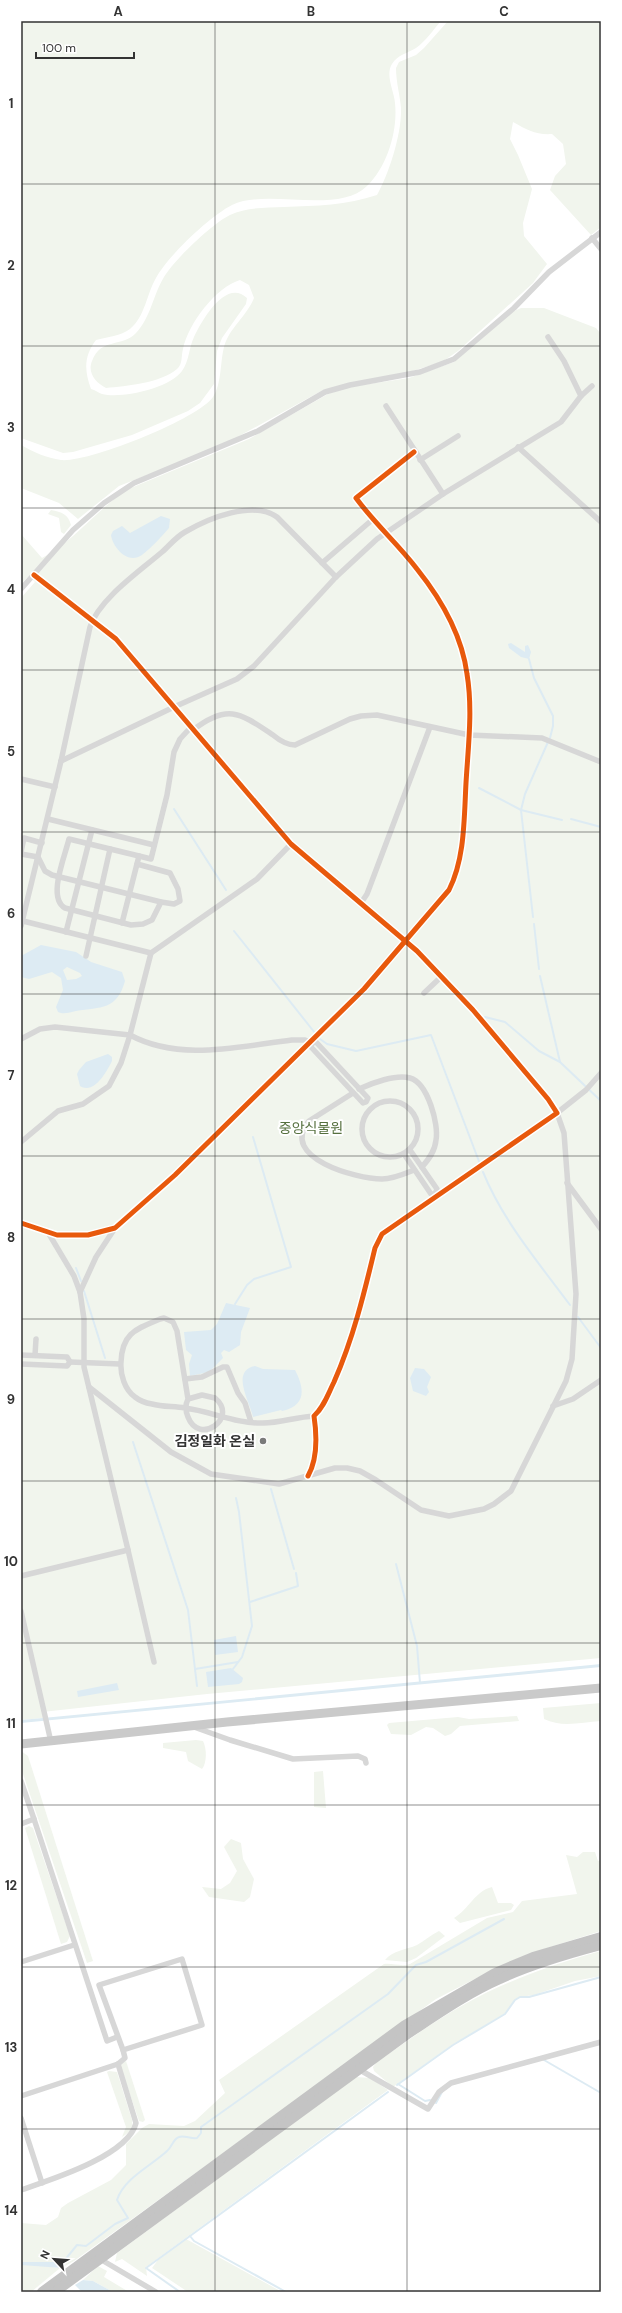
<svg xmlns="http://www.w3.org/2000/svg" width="622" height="2313" font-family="'DM Sans','Noto Sans KR',sans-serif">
  <rect width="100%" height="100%" fill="#fff"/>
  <g fill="#f1f5ed">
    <path d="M21 21H441C433 30 426 41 416 48 408 53 397 55 392 64 385 75 394 91 395 103 398 131 387 167 367 186 338 215 266 188 232 205 210 216 167 257 156 278 147 293 145 317 130 329 121 336 107 337 96 340 84 356 84 370 91 389 95 390 99 393 102 394 122 399 170 388 182 371 189 362 189 347 194 337 202 320 226 278 247 298L246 304 222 338 217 351 214 384 200 403 188 411 132 435 73 452 63 453 21 438Z"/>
    <path d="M448 21H601V218L599 220 601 227 591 235 550 190 555 176 566 164 563 144 552 134C536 135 527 130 513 122L510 139 518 155 532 189 523 223 524 236 547 264 533 283 458 351 442 362 409 372 354 382 323 390 221 446 119 486 78 519 59 503 21 488V445C33 452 47 458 61 460 88 463 198 419 213 397 222 383 220 362 224 347 229 328 247 316 254 298L249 285 240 280C216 287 188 324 183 349 181 356 183 364 177 369 161 383 126 386 106 388 96 383 87 373 92 361 101 337 122 348 136 333 151 317 153 295 164 277 174 260 213 223 230 215 246 207 266 208 284 207 316 206 347 205 377 195 389 174 402 133 401 108 400 95 396 82 396 68L399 62 416 55 424 48Z"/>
    <path d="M521 308H544L596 328 601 334V1658L207 1694 42 1712 43 1718 21 1720V598L35 582 29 576 21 584V534L42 558C74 541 96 511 126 490L249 439 328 394 349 387 409 378 454 362 512 312Z"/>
    <path d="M51 510C62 512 68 514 71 525L64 534 61 532 59 518 48 514Z"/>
    <path d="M601 1703V1721C582 1722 562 1728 544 1719L543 1708Z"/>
    <polygon points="517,1716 519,1721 460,1726 451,1734 445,1736 433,1728 426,1727 411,1735 391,1734 387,1725 389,1723 458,1717 469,1719"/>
    <path d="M196 1740 203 1741C207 1749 207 1763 202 1769L188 1761 186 1752 163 1748V1743Z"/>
    <polygon points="21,1751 28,1756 93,1961 87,1963 21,1768"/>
    <polygon points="323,1771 326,1808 314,1807 314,1772"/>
    <polygon points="29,1826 33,1828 70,1936 67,1942 61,1944 25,1828"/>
    <polygon points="231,1839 241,1843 243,1859 254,1879 250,1897 244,1902 209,1897 202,1887 221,1889 230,1883 237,1871 224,1847"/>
    <path d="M583 1852H595L598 1861 601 1860V1931L528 1954 498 1967 436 1999 74 2261 65 2266 66 2262 62 2259 55 2262H21V2223L46 2225 58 2217 61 2208 68 2203 111 2180 126 2165V2144L142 2128 149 2124 184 2126 195 2121 225 2093 219 2080 384 1964C393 1963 402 1967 410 1964L487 1918 513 1912 522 1901 577 1894 566 1855 577 1857Z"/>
    <path d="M492 1887 498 1903H511L514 1905 511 1910 460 1923 454 1918C469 1909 475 1891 492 1887Z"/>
    <path d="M439 1931 445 1936 416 1958 407 1962 385 1960C393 1950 406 1950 417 1945 424 1941 431 1935 439 1931Z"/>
    <path d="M601 1951V1976L575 1981 534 1995 520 1997 515 2000 504 2014 452 2045 393 2087 374 2071 373 2067 377 2062C406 2042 434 2021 465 2004 508 1980 554 1964 601 1951Z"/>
    <polygon points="126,2061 145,2120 143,2122 139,2121 120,2065"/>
    <path d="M109 2071 117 2072 132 2120C133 2129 130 2132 122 2137L126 2127 107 2072Z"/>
    <polygon points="356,2077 370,2078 388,2090 146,2267 147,2276 122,2259 115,2262 117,2253"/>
    <polygon points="186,2239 282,2292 188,2292 152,2268 158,2260"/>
    <polygon points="29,2264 60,2268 31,2292 21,2292 21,2265"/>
    <polygon points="98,2266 107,2271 104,2277 129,2292 113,2292 93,2281 83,2280"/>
  </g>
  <g fill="#ddebf3" fill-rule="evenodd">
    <path d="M161 516 170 519 169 528C161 537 152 547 142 555 128 565 113 548 111 535L113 531 122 526 130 533Z"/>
    <polygon points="511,643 525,652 525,646 528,645 531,652 529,659 521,657 509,648 508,644"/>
    <path d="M41 945 76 952 91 962 122 972 125 981C117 1010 101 1007 76 1011 70 1012 64 1015 58 1012L56 1007 63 990 61 978 52 972 29 979 21 977V956ZM67 967 80 973 82 976 76 979 67 980 63 970Z"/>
    <path d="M108 1054 112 1057V1061C107 1071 94 1095 80 1086L77 1074 79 1070 86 1062Z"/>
    <polygon points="226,1303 250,1308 241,1332 240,1345 229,1352 224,1350 221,1353 223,1358 209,1372 190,1376 189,1364 192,1355 186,1350 184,1332 211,1330 217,1324"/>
    <path d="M255 1366 263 1369 295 1370C305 1389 306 1406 282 1411L281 1410 253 1417C250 1402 230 1371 255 1366Z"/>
    <polygon points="415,1368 424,1369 431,1377 427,1387 429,1392 426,1396 413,1391 410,1378"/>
    <polygon points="236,1636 238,1652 215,1655 214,1640"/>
    <polygon points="601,1664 601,1667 21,1723 21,1720 43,1718"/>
    <polygon points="231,1668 243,1678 242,1682 239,1684 208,1687 206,1672"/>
    <polygon points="117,1683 119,1690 78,1697 77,1691"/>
    <polygon points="64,2258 65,2266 62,2268 21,2265 21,2262 55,2262"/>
    <polygon points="83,2280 93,2281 113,2292 82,2292 75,2285"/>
  </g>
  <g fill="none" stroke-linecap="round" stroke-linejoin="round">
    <g stroke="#ddebf3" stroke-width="2">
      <polyline points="529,659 534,678 553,716 553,726 550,738"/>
      <polyline points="479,788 521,810 562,820"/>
      <polyline points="174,809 226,890"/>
      <polyline points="571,819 601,827"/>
      <polyline points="533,917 521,810 525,794 548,742"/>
      <polyline points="534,924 539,969"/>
      <polyline points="234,931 315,1033"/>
      <polyline points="540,976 560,1062 601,1101"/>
      <polyline points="485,1017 505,1022 539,1051 560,1062"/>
      <polyline points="320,1039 327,1044 356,1051 431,1035 480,1164"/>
      <path d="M483 1172C503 1221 538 1262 570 1305"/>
      <polyline points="76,1268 81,1281"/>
      <polyline points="84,1291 105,1358"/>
      <polyline points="235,1304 247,1285 254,1279 291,1267 253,1137"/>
      <polyline points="578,1317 601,1348"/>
      <polyline points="133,1442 188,1610 197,1686"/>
      <polyline points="271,1489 294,1569"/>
      <polyline points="396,1564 417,1646 420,1683"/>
      <polyline points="250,1602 298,1586 296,1573"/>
      <polyline points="195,1669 238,1662"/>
      <polyline points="233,1669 242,1657 252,1626 239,1512 236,1498"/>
      <polyline points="544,2060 601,2093"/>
      <polyline points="398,2084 425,2101 430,2100"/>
      <polyline points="397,2085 453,2045 505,2014 515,2000 520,1997 529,1997 601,1977"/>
      <polyline points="436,2103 442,2092"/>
      <path d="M64 2261 77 2245 86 2246 115 2224 128 2218 117 2200C124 2178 151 2166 167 2151 172 2147 173 2139 179 2137 184 2135 191 2139 197 2138L201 2133V2127L388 1994 416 1965 426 1962 504 1919"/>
      <polyline points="180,2292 146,2268 190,2236"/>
      <polyline points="286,2292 194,2241 190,2236 388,2092"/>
    </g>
    <g stroke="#d7d7d7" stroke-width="5.5">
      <polyline points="592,238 601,249"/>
      <polyline points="548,337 564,361 581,396"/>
      <polyline points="386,406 443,494"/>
      <polyline points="518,447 601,522"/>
      <polyline points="420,460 458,436"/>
      <polyline points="322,563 372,520"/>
      <path d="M34 575 116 639 291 844 417 951 473 1010 548 1099 557 1113 382 1234 375 1248C364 1294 353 1339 334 1382 328 1394 324 1407 314 1416 317 1436 318 1458 308 1476"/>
      <polyline points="21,589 73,530 104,503 134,483 258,431 325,392 350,385 420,372 454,359 514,308 549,272 601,232"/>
      <path d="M193 730C228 703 240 713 273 735 279 740 287 745 295 745L350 719 361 716 377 715 469 735 542 738 601 762"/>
      <polyline points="61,761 174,707 237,679 254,666 336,577 377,539 443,494 561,422 581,396 592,386"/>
      <polyline points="21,779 55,787"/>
      <polyline points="48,819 154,845"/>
      <path d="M291 844 257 879 151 953 130 1035C180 1062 240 1046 292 1040H305L312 1043"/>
      <polyline points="21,852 24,838 42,843"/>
      <polyline points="21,854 38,857 45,871 52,875 161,902 174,904 180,901 178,889 170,873 137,864"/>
      <path d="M139 856 69 839C65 856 47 898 65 908L131 925 143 924 152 920 161 902"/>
      <polyline points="361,903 367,894 430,727"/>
      <polyline points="23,921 151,953"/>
      <polyline points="122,923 139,856 151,859 167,795 174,752 180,739 191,727"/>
      <path d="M21 926 61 761 90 627C99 599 140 571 162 552 169 546 176 537 185 532 209 518 253 500 277 517L336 577"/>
      <polyline points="66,932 92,830"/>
      <polyline points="86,956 110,849"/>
      <polyline points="424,993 442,976"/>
      <polyline points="21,1039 40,1029 55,1027 130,1035 121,1063 109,1086 83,1104 58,1111 21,1142"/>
      <polygon points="316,1042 368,1098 366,1102 363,1103 311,1047 312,1043"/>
      <path d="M359 1089C372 1083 396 1074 410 1078 428 1083 439 1125 436 1140 435 1151 429 1159 422 1167"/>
      <path d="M353 1093 309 1121C278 1158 357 1179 382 1179 394 1179 404 1174 414 1170"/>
      <circle cx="390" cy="1129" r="28"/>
      <polyline points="404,1154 431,1194 435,1194 437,1189 410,1150"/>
      <polyline points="567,1183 601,1229"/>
      <path d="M21 1223 57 1235H88L115 1228 175 1175 364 989 449 890C465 858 464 819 466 783 468 748 473 710 467 674 462 636 441 599 417 569 398 544 375 524 356 498L414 452"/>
      <polyline points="49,1234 74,1276 80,1292 84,1319 84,1367 128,1550"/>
      <polyline points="80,1292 96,1257 115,1228"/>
      <polyline points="21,1355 67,1357 70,1362 67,1366 21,1364"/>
      <polyline points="35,1355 36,1339"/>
      <polyline points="70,1362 120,1364"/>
      <polyline points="185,1379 202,1377 223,1367 227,1367 238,1393 245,1403 251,1422"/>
      <polyline points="89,1387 171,1452 211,1474 279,1484 335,1468 347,1468 360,1471 376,1480 421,1510 449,1516 484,1509 494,1504 511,1491 566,1381 572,1359 576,1294 564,1133 557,1113 586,1090 601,1073"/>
      <path d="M188 1399 202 1395 215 1398C239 1418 199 1446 188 1417 185 1410 185 1405 188 1399L177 1331 173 1322 164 1318 160 1319C136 1329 122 1333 121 1362 120 1375 125 1390 135 1397 140 1401 146 1403 152 1404 163 1407 174 1406 185 1408 210 1411 237 1424 263 1423 280 1423 296 1417 314 1416"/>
      <polyline points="553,1406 573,1399 601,1380"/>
      <polyline points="21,1576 128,1550 154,1662"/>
      <polyline points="21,1611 51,1742"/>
      <polyline points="194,1727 230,1740 293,1759 358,1756 365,1759 366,1763"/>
      <polyline points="21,1781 34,1819"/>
      <polyline points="21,1824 34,1819 107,2041 117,2037"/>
      <polygon points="182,1959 202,2025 123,2050 99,1985"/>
      <polyline points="21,1962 74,1945"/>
      <polyline points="360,2070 428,2109 439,2092 451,2083 601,2042"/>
      <polyline points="21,2096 118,2064 125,2058 123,2050"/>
      <polyline points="21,2118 42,2183"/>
      <path d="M21 2190C50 2180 128 2156 136 2123L118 2064"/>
      <polyline points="100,2259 156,2292"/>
    </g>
    <polyline stroke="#cacaca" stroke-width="9" points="21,1744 227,1722 601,1688"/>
    <g stroke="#c4c4c4" stroke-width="10">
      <polyline points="42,2292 405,2025 495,1973 533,1957 601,1937"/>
      <path d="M55 2292 409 2033C438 2014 468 1993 500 1979 532 1964 567 1954 601 1945"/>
    </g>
    <g stroke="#fff" stroke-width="8">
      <g id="cycleway">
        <path d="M34 575 116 639 291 844 417 951 473 1010 548 1099 557 1113 382 1234 375 1248C364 1294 353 1339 334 1382 328 1394 324 1407 314 1416 317 1436 318 1458 308 1476"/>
        <path d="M21 1223 57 1235H88L115 1228 175 1175 364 989 449 890C465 858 464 819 466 783 468 748 473 710 467 674 462 636 441 599 417 569 398 544 375 524 356 498L414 452"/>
      </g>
    </g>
    <use href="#cycleway" stroke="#e8590c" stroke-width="5"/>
  </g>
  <path fill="none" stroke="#333" stroke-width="1" stroke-opacity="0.55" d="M215 21V2292M407 21V2292M21 184H601M21 346H601M21 508H601M21 670H601M21 832H601M21 994H601M21 1156H601M21 1319H601M21 1481H601M21 1643H601M21 1805H601M21 1967H601M21 2129H601"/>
  <circle fill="#7a7a7a" stroke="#fff" stroke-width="1.5" cx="263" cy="1441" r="4"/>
  <g text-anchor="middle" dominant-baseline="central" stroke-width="4" stroke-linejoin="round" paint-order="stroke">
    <g font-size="14" fill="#56703f" stroke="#fff">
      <text x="311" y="1128">중앙식물원</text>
    </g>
    <g font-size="14" font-weight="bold" fill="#333" stroke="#fff" text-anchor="end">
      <text x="255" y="1441">김정일화 온실</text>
    </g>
  </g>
  <rect width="622" height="2313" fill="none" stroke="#ffffff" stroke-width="44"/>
  <g transform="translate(54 2259) rotate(296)" stroke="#ffffff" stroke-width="3" paint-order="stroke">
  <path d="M0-3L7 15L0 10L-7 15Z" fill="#333333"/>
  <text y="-6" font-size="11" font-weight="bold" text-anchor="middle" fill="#333333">N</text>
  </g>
  <path d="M36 52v6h98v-6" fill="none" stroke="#333333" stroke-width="2"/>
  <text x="42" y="52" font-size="12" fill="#333333" stroke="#ffffff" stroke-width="3" paint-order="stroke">100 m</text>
  <rect x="22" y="22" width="578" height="2269" fill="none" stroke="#333" stroke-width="1.5"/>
  <g font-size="13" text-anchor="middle" font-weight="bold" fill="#333">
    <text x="118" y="16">A</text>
    <text x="311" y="16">B</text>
    <text x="504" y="16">C</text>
    <text x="11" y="108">1</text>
    <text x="11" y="270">2</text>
    <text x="11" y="432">3</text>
    <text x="11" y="594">4</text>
    <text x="11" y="756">5</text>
    <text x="11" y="918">6</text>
    <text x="11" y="1080">7</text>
    <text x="11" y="1242">8</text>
    <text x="11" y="1404">9</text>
    <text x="11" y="1566">10</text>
    <text x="11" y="1728">11</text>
    <text x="11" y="1890">12</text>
    <text x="11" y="2052">13</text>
    <text x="11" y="2215">14</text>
  </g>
</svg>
